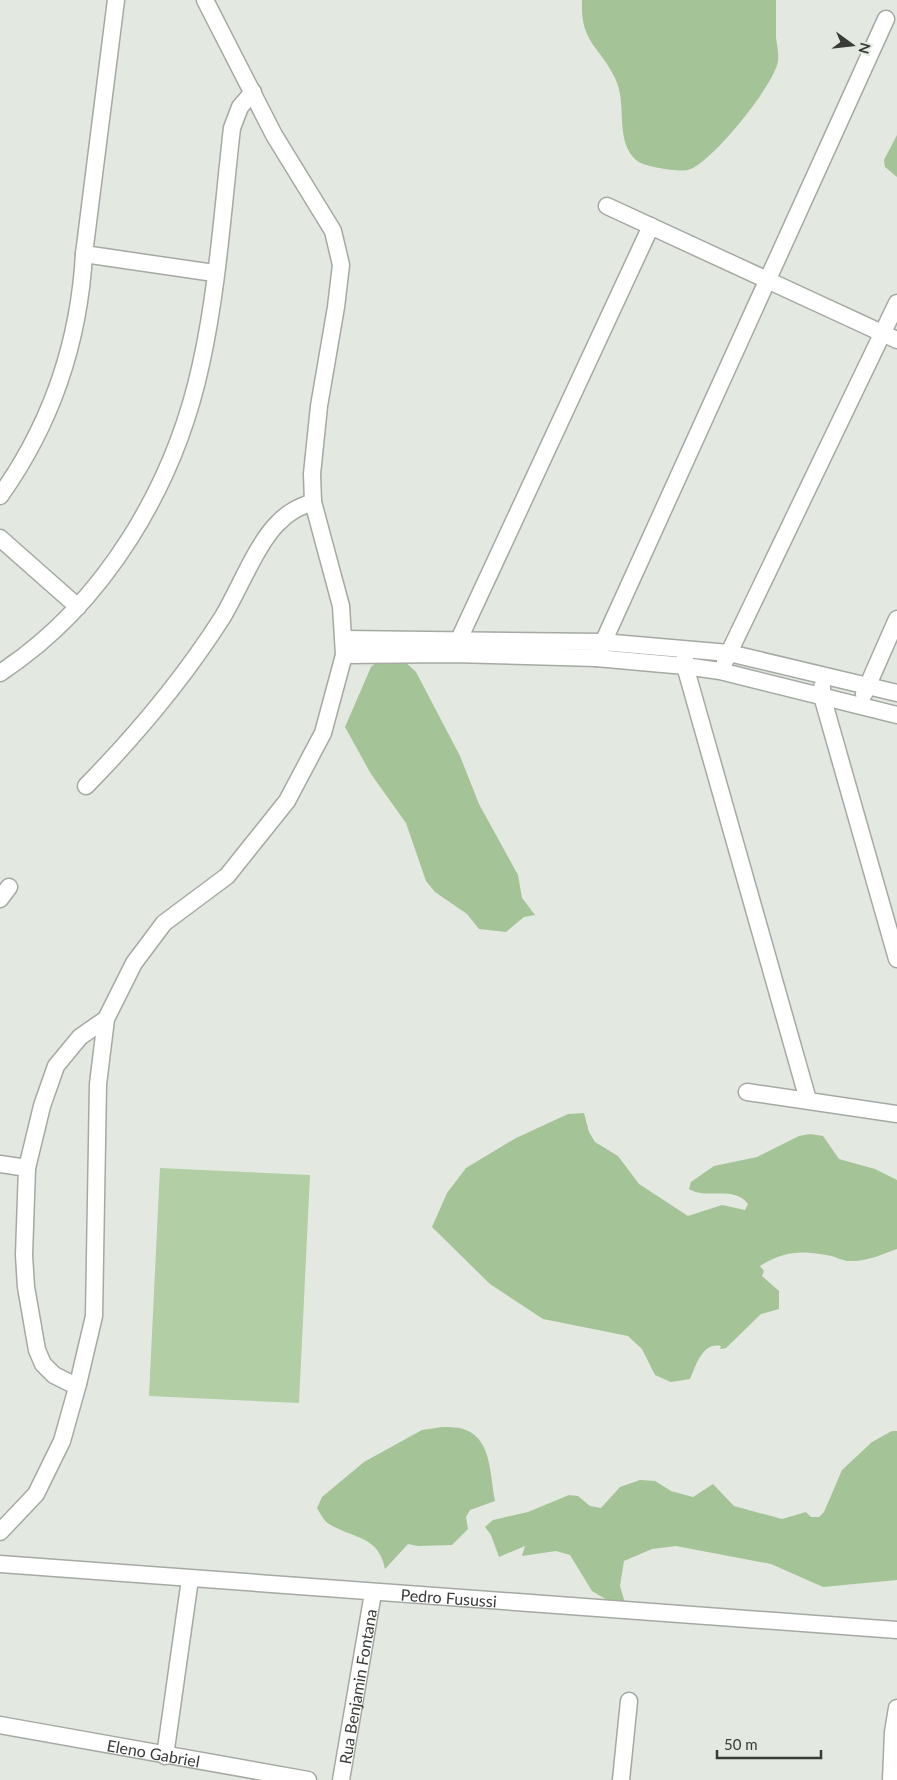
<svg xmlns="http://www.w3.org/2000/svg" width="897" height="1780" font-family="Lato,sans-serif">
  <rect width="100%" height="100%" fill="#e3e9e0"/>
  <polygon fill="#b1cea4" points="160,1168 310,1175 299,1403 149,1396"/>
  <g fill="#a4c397">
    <path d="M582 0H776C776 13 776 25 776 38 777 45 779 54 778 61 775 84 711 164 688 170 679 172 643 167 636 160 614 140 628 104 615 78 599 45 580 43 582 0Z"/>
    <polygon points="897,135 897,177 885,167 884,160"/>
    <polygon points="391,649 416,672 460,756 479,804 518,875 522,898 535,915 524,917 506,932 479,929 467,914 435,892 426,881 406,823 371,774 345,727 371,667"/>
    <path d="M584 1113 589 1132 595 1142 618 1156 639 1184 688 1216 722 1205 745 1210 748 1204C734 1185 707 1200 689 1189L691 1182 714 1166 757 1157 799 1136 810 1134 823 1136 839 1159 875 1169 897 1180V1249C882 1254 869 1261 852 1261 844 1262 835 1256 826 1255 800 1250 782 1252 760 1266L764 1271 762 1276 779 1291V1309L761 1314 726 1348 720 1349 721 1346C702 1342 696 1366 690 1379L671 1382 655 1375 642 1349 628 1336 543 1319 490 1284 432 1227 447 1193 466 1168 516 1138 568 1114Z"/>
    <path d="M442 1427C450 1427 459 1427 466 1430 492 1440 490 1477 495 1501L470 1510 466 1517 468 1529 452 1545 418 1546 408 1544 385 1569C379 1535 351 1538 329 1524 324 1521 320 1513 317 1508L322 1497 364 1462 422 1430Z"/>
    <polygon points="892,1431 897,1431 897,1580 823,1587 771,1564 676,1546 652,1549 624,1561 620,1586 625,1603 617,1606 592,1591 570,1555 556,1551 522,1556 525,1546 499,1557 491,1535 485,1527 493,1520 528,1512 569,1495 578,1496 590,1506 601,1508 620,1487 640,1480 655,1481 671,1491 693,1497 713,1484 734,1506 782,1519 806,1512 811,1517 819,1517 824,1512 842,1470 872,1442"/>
  </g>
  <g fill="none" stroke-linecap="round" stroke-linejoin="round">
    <g stroke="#a4aaa1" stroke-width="19">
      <g id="minor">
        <polyline points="607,206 897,340"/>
        <polyline points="84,254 214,273"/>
        <path d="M0 496C52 423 79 343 84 254L116 0"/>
        <polyline points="0,538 78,607"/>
        <polyline points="344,639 602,642 729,653 897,693"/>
        <polyline points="455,648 651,226"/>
        <polyline points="344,655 453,654 596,658 685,666 720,671 897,715"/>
        <polyline points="685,657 685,666 808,1100"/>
        <polyline points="596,658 886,19"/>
        <polyline points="725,661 897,303"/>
        <path d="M0 673C105 604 175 485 201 364 218 287 223 206 232 128L240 107 253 92"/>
        <polyline points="822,687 822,696 897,959"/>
        <polyline points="864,694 897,619"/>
        <path d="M86 786C137 734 183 679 222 618 238 592 257 543 278 523 288 512 299 507 313 502"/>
        <polyline points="0,899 9,887"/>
        <polyline points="747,1092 897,1114"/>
        <polyline points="0,1164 27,1168"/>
        <polyline points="78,1384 70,1383 54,1375 43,1364 37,1350 26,1287 24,1255 27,1168 42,1106 56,1066 80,1037 106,1019"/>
        <polyline points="0,1532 36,1494 62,1441 78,1384 94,1316 98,1084 106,1019 134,963 164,923 227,876 287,801 323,733 344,655 341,606 313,502 312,474 319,406 336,307 341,265 333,231 274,135 205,0"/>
        <path id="s1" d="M0 1564 897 1630"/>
        <path id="s2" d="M0 1725 308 1780"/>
        <polyline points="165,1756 190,1579"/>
        <path id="s3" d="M341 1780 373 1593"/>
        <polyline points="621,1780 629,1701"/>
        <polyline points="891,1780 893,1732 897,1708"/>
      </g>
    </g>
    <use href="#minor" stroke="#fff" stroke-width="16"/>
  </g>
  <g text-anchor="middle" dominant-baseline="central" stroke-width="4.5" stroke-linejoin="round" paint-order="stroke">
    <g font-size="16" fill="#383b37" stroke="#e3e9e0">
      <text stroke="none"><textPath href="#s1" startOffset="450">Pedro Fusussi</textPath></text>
      <text stroke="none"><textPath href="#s3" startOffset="95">Rua Benjamin Fontana</textPath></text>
      <text stroke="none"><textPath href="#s2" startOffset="156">Eleno Gabriel</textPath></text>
    </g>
  </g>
  <g transform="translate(852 45) rotate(105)" stroke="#e3e9e0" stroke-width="4" paint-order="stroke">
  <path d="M0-4L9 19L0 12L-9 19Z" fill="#383b37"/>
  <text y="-8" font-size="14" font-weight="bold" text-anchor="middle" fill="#383b37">N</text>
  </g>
  <path d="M717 1750v8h104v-8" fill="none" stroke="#383b37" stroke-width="2.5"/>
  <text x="724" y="1750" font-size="15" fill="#383b37" stroke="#e3e9e0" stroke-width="4" paint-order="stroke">50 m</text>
</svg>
